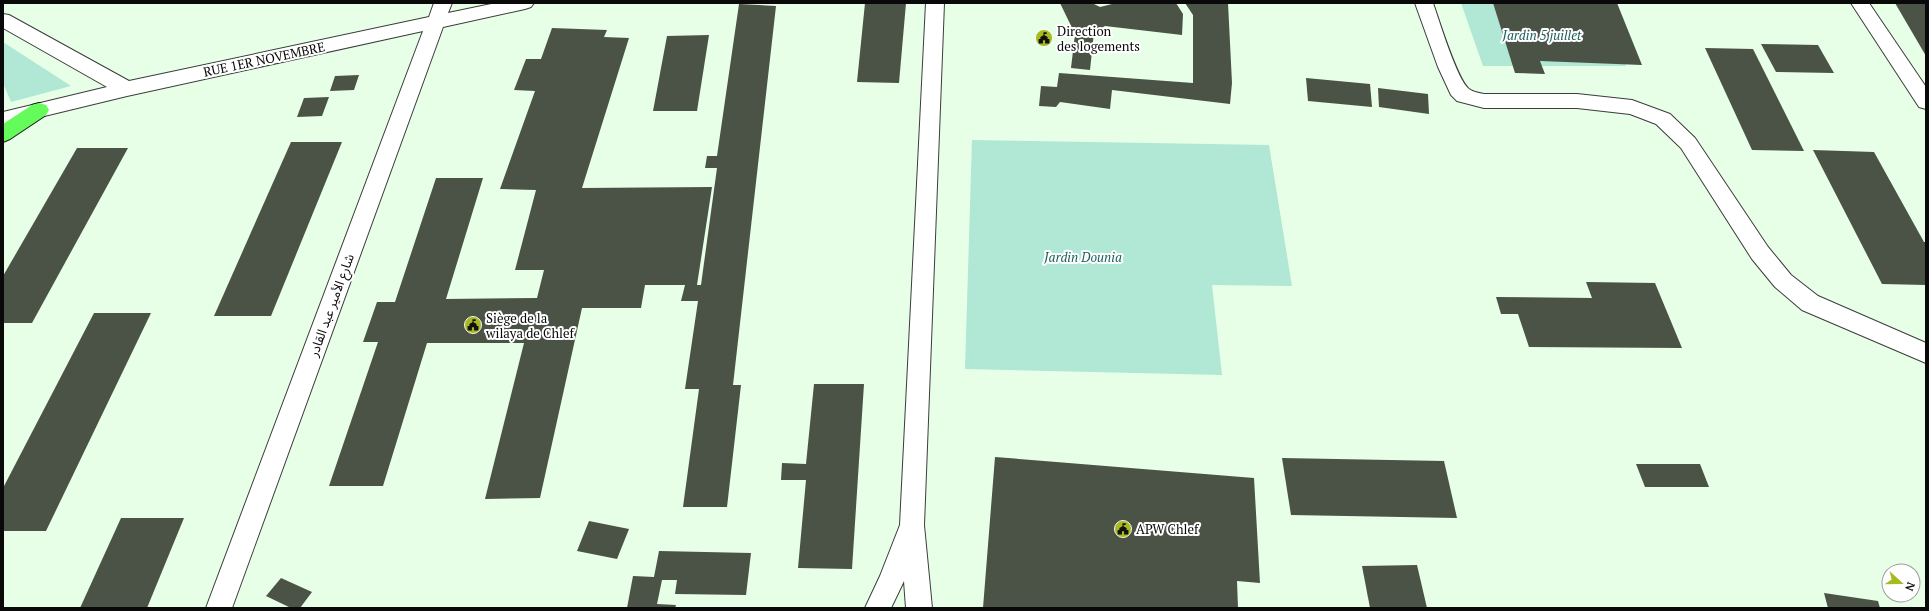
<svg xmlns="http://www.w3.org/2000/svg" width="1929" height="611" font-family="'PT Serif','Noto Sans Arabic',serif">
  <rect width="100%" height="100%" fill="#e6ffe6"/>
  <g fill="#b0e8d5">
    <polygon points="1461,3 1598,3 1626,66 1483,66"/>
    <polygon points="3,42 71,86 11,102 3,83"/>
    <polygon points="972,140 1269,145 1292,286 1212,285 1222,375 965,369"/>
  </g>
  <g fill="#4b5246">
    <polygon points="865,3 906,3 899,83 857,82"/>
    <polygon points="1060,3 1092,3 1100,7 1116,3 1176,3 1183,14 1182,35 1105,26 1094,32 1090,70 1071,68 1075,34"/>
    <polygon points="1185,3 1228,3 1232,83 1230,104 1112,90 1110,109 1060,102 1056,107 1039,106 1041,86 1057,87 1059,73 1193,83 1193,15"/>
    <polygon points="1493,3 1617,3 1642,65 1540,61 1545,74 1515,73"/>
    <polygon points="1895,3 1926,3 1926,56"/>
    <polygon points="739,4 776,6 733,385 741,385 727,507 683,507 699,389 685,389 698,301 681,301 685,285 645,285 641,308 582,308 540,498 485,499 524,343 427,343 383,486 329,486 378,342 363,342 377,302 395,302 436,178 483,178 446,299 537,298 544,270 515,270 536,190 500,189 535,91 514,90 526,59 541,59 552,28 607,30 604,37 629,38 582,188 712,187 697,285 701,285 717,168 705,168 707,156 717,156"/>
    <polygon points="709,35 697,111 653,111 667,36"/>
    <polygon points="1761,44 1818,45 1834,73 1776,72"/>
    <polygon points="1705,48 1753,49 1804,151 1752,150"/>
    <polygon points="359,75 354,90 330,91 335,76"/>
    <polygon points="1306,78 1370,84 1372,107 1308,101"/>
    <polygon points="1378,88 1428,94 1429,114 1379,107"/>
    <polygon points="329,97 322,116 297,117 304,98"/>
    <polygon points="291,142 342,142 271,316 214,316"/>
    <polygon points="77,148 128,148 32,323 3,323 3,276"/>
    <polygon points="1813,150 1874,152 1924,242 1926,242 1926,285 1882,284"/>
    <polygon points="1586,282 1655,283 1682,348 1529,347 1518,314 1501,314 1496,297 1592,298"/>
    <polygon points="94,313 151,313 46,531 3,531 3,488"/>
    <polygon points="814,384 864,384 852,569 798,568 806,480 781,480 782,463 806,464"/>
    <polygon points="995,457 1254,478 1260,583 1237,581 1238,608 983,608"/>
    <polygon points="1282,458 1444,461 1457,518 1291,515"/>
    <polygon points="1636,464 1700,464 1709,487 1645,487"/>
    <polygon points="121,518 184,518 147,608 80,608"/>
    <polygon points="589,521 629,529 617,559 577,551"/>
    <polygon points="659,551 751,553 746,595 675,594 677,580 662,580 657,604 676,605 675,608 627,608 633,576 654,577"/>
    <polygon points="1417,565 1427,608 1370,608 1362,566"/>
    <polygon points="281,578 312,592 300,608 291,608 266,596"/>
    <polygon points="1824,593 1878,601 1880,608 1828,608"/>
  </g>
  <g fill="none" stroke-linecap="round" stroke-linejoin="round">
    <g stroke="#3c3c3c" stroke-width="2">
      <g id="minor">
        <polygon points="434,3 452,3 448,13 496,3 534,3 531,7 525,9 443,27 232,608 206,608 423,31 127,96 3,126 3,112 107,87 3,28 3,14 9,15 129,81 429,17"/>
        <polygon points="926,3 944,3 924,525 932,608 906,608 904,581 891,608 865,608 880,576 900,525"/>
        <path d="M1415 3H1433C1439 20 1457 80 1469 89 1473 92 1479 93 1484 94H1577L1632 100 1670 114 1695 138 1768 247 1791 275 1818 296 1926 343V363L1802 310 1775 287 1752 259 1681 148 1656 124 1630 114 1577 108H1484L1457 101 1451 95 1438 67Z"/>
        <polygon points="1851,3 1869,3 1926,87 1926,109 1919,107"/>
      </g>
    </g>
    <g stroke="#1a1a1a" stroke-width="2">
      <polygon id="major" points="39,103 46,105 49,110 46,115 10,139 3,142 3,124 32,105"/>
    </g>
    <use href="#minor" fill="#fff" fill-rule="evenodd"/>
    <use href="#major" fill="#65fb5a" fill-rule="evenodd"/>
  </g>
  <defs>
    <g id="civic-disc" transform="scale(0.9)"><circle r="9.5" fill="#a7ba21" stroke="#fff"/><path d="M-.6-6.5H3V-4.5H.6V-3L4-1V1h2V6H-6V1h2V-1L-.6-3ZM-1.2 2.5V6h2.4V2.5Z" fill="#111"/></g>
  </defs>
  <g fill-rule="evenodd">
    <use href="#civic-disc" x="1044" y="38"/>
    <use href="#civic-disc" x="473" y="325"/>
    <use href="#civic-disc" x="1123" y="529"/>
  </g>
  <g text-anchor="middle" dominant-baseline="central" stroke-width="4" stroke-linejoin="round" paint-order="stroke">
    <g font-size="13" fill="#090909" stroke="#fff" text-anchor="start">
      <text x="1057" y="31">Direction<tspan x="1057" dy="15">des logements</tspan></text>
      <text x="486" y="318">Siège de la<tspan x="486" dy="15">wilaya de Chlef</tspan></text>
      <text x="1136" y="529">APW Chlef</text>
    </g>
    <g font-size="13" font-style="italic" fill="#1a605e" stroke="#fff">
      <text x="1542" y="35">Jardin 5 juillet</text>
      <text x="1083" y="257">Jardin Dounia</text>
    </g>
    <g font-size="13" fill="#090909" stroke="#fff">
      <text transform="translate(264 59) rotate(-12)">RUE 1ER NOVEMBRE</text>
      <text transform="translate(331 305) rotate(-70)">شارع الأمير عبد القادر</text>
    </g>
  </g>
  <rect width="1929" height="611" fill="none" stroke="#090909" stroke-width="8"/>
  <g transform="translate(1901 583) rotate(111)"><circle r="19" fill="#ffffff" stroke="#9d9d9d"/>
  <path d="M0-3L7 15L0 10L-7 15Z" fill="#a7ba21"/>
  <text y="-6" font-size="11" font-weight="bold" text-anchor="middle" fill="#090909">N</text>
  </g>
</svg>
